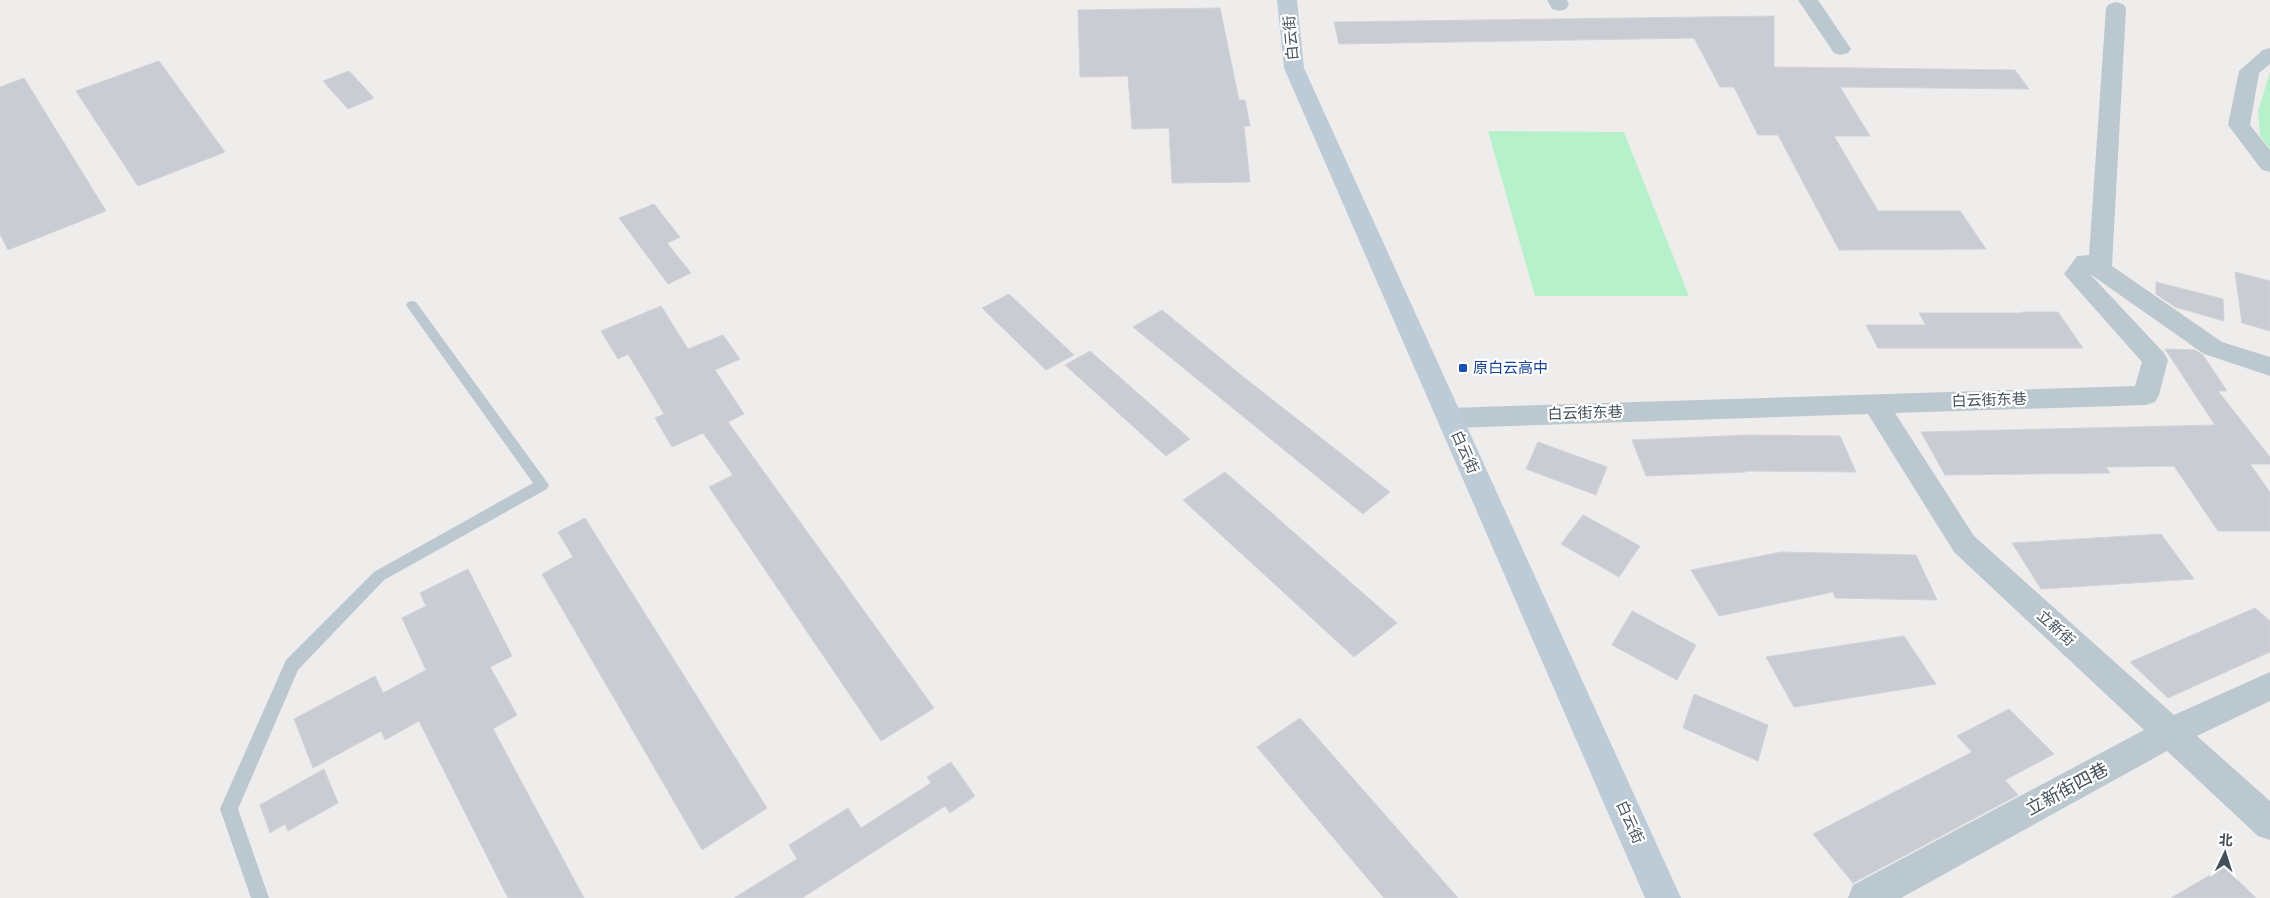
<svg xmlns="http://www.w3.org/2000/svg" width="2270" height="898" font-family="Jost,'Noto Sans SC',sans-serif">
  <rect width="100%" height="100%" fill="#efecec"/>
  <g fill="#b7f1cb">
    <polygon points="2270,72 2270,149 2260,136 2258,111"/>
    <polygon points="1488,131 1624,132 1689,296 1535,296"/>
  </g>
  <g fill="#c9ccd2" stroke="#d0d3d9">
    <polygon points="1220,8 1239,100 1245,100 1250,126 1244,126 1250,182 1172,183 1169,128 1132,129 1128,76 1080,77 1078,10"/>
    <polygon points="1774,16 1774,67 2015,70 2029,89 1840,87 1870,136 1834,136 1878,211 1960,211 1986,249 1839,250 1778,135 1758,135 1734,87 1720,87 1694,38 1339,44 1334,22"/>
    <polygon points="159,61 225,152 138,186 76,91"/>
    <polygon points="349,71 374,98 348,109 323,81"/>
    <polygon points="24,78 106,211 8,250 0,234 0,87"/>
    <polygon points="654,204 680,237 667,243 691,273 668,284 619,218"/>
    <polygon points="2235,272 2270,281 2270,331 2242,323"/>
    <polygon points="2156,282 2223,299 2224,321 2175,307 2156,294"/>
    <polygon points="1009,294 1074,355 1046,370 982,308"/>
    <polygon points="661,306 688,349 723,335 740,359 715,370 744,414 728,422 934,708 881,741 709,487 733,475 703,433 672,447 655,418 664,414 628,354 618,359 601,331"/>
    <polygon points="1162,310 1241,375 1390,492 1363,514 1133,327"/>
    <polygon points="2022,312 2058,312 2083,348 1878,348 1866,325 1926,325 1919,313 2023,313"/>
    <polygon points="2165,349 2195,350 2203,355 2227,391 2218,391 2270,457 2270,464 2250,464 2270,492 2270,531 2218,531 2174,466 2106,467 2110,473 1945,475 1921,432 2215,425"/>
    <polygon points="1090,351 1190,439 1166,456 1065,365"/>
    <polygon points="1750,435 1840,436 1856,472 1745,471 1746,472 1646,476 1632,440"/>
    <polygon points="1538,442 1607,467 1596,495 1526,469"/>
    <polygon points="1225,472 1397,623 1354,657 1183,500"/>
    <polygon points="1583,515 1640,546 1619,577 1561,544"/>
    <polygon points="585,518 767,808 702,850 542,574 573,557 558,532"/>
    <polygon points="2161,534 2194,579 2041,589 2012,543"/>
    <polygon points="1781,552 1916,555 1937,600 1835,598 1833,592 1719,616 1691,570"/>
    <polygon points="468,569 512,656 490,667 517,715 493,729 584,898 508,898 419,721 385,740 381,731 313,768 294,719 375,676 383,693 426,670 402,618 426,606 420,593"/>
    <polygon points="2255,608 2270,621 2270,652 2168,698 2130,662"/>
    <polygon points="1632,611 1696,645 1677,680 1612,645"/>
    <polygon points="1904,636 1936,684 1794,707 1766,657"/>
    <polygon points="1694,694 1768,725 1758,761 1683,728"/>
    <polygon points="2009,709 2054,754 2005,780 2018,795 1853,883 1813,834 1972,752 1957,736"/>
    <polygon points="1300,718 1458,898 1384,898 1257,747"/>
    <polygon points="951,762 975,796 950,813 945,806 802,898 734,898 797,859 789,845 848,808 861,828 931,783 927,777"/>
    <polygon points="324,769 338,803 288,831 285,824 270,833 260,805"/>
    <polygon points="2224,867 2256,898 2171,898"/>
  </g>
  <g fill="none" stroke-linecap="round" stroke-linejoin="round">
    <polygon fill="#bcc8d0" fill-rule="evenodd" points="412,301 416,302 549,485 547,489 384,580 298,670 238,809 269,898 251,898 220,809 286,660 374,572 533,483 408,308 406,305 408,302"/>
    <g fill="#bcc8d0" fill-rule="evenodd">
      <polygon points="1547,0 1567,0 1569,5 1566,9 1559,11 1552,9"/>
      <polygon points="1798,0 1818,0 1851,49 1848,53 1841,55 1834,53"/>
      <polygon points="2116,2 2123,4 2126,8 2112,266 2222,342 2270,357 2270,376 2204,354 2090,274 2164,353 2168,360 2159,395 2155,402 2146,405 1895,413 1974,536 2174,715 2270,672 2270,701 2197,736 2270,801 2270,840 2258,836 2167,751 1901,898 1848,898 1853,885 2144,730 1954,552 1868,414 1450,428 1440,425 1437,418 1440,411 1450,408 2135,386 2142,362 2064,274 2077,256 2089,255 2106,8 2109,4"/>
      <polygon points="2270,48 2270,64 2259,73 2250,125 2270,150 2270,172 2262,170 2228,125 2239,71 2263,50"/>
    </g>
    <polygon fill="#bdcbd7" fill-rule="evenodd" points="1277,0 1297,0 1304,68 1681,898 1645,898 1284,68"/>
  </g>
  <rect fill="#1a4fb4" stroke="#fff" stroke-width="2" x="1458" y="363" width="10" height="10" rx="2.5"/>
  <g text-anchor="middle" dominant-baseline="central" stroke-width="4.5" stroke-linejoin="round" paint-order="stroke">
    <g font-size="15" fill="#44515b" stroke="#fff">
      <text transform="translate(1291 38) rotate(-95)">白云街</text>
      <text transform="translate(1989 400) rotate(-2)">白云街东巷</text>
      <text transform="translate(1585 413) rotate(-2)">白云街东巷</text>
      <text transform="translate(1465 452) rotate(66)">白云街</text>
      <text transform="translate(2056 628) rotate(42)">立新街</text>
      <text transform="translate(1630 822) rotate(66)">白云街</text>
    </g>
    <g font-size="15" fill="#164399" stroke="#fff" text-anchor="start">
      <text x="1473" y="368">原白云高中</text>
    </g>
    <g font-size="18" fill="#44515b" stroke="#fff">
      <text transform="translate(2067 789) rotate(-28)">立新街四巷</text>
    </g>
  </g>
  <g transform="translate(2225 853) rotate(4)" stroke="#ffffff" stroke-width="4" paint-order="stroke">
  <path d="M0-4L9 19L0 12L-9 19Z" fill="#44515b"/>
  <text y="-8" font-size="14" font-weight="bold" text-anchor="middle" fill="#44515b">北</text>
  </g>
</svg>
